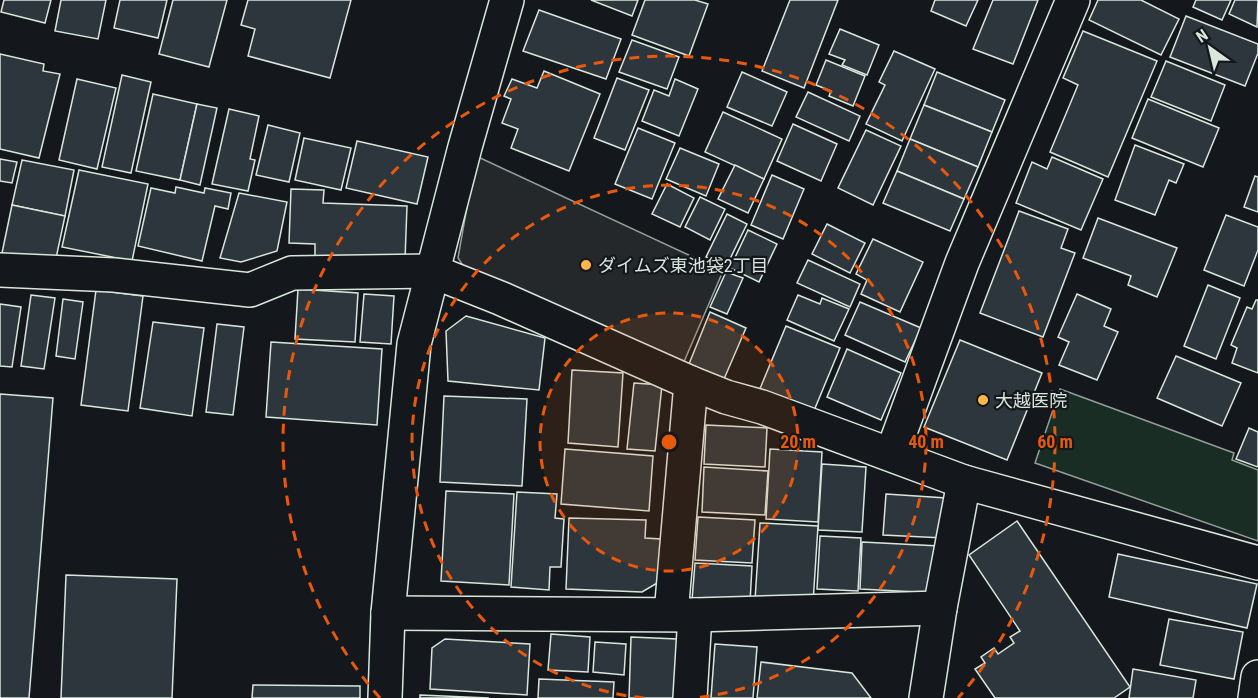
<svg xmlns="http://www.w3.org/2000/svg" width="1258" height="698" font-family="'Roboto Condensed','Noto Sans JP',sans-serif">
  <rect width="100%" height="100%" fill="#14181c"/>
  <polygon fill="#1a2d24" stroke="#939e99" stroke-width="1.5" points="1060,389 1234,453 1232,460 1258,470 1258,541 1035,463"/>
  <polygon fill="#24282b" stroke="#939e99" stroke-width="1.5" points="476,156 723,271 683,364 472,279 458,258"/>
  <g fill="#2c363c" stroke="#d8e6dc" stroke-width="1.5">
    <polygon points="4,0 51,0 45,23 1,12"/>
    <polygon points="61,0 106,0 98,39 55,31"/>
    <polygon points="120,0 167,0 158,38 114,28"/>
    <polygon points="173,0 227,0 209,67 159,54"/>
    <polygon points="248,0 351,0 330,78 248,56 255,29 241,25"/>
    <polygon points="591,0 638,0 632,16"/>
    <polygon points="645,0 695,0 708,4 689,56 632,35"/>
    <polygon points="790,0 838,0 804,88 762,71"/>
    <polygon points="935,0 978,0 966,26 931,11"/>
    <polygon points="993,0 1038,0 1013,64 973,49"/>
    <polygon points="1098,0 1141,0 1179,19 1161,55 1089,20"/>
    <polygon points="1196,0 1231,0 1222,20 1193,7"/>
    <polygon points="1235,0 1258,0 1257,27 1229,14"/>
    <polygon points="539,10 621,39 606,79 523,51"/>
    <polygon points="1186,16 1258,44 1258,53 1245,86 1170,57"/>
    <polygon points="840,29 879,45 867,75 842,65 845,60 829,54"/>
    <polygon points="1083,31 1157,61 1108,177 1050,152 1078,85 1063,78"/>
    <polygon points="632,40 679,57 667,89 619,72"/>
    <polygon points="894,51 935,69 902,141 866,124 885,85 879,82"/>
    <polygon points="0,54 44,64 43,71 60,74 39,158 0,149"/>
    <polygon points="826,60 865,76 853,106 829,96 831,91 816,85"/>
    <polygon points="1166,61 1225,85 1211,121 1151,97"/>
    <polygon points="544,71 600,94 569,171 511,148 518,129 502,123 511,99 504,96 512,79 537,88"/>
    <polygon points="742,72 787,92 772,126 727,107"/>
    <polygon points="937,72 1005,100 992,132 924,105"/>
    <polygon points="122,75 151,82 131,173 102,167"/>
    <polygon points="617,78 649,90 625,150 594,138"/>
    <polygon points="77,79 116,88 97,169 59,160"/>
    <polygon points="675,79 698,89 679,136 642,121 654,90 669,96"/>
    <polygon points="808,92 860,116 849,141 796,117"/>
    <polygon points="153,94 197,104 180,180 136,171"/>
    <polygon points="1148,99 1219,128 1203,167 1132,138"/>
    <polygon points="197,104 217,108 200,185 180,180"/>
    <polygon points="924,105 992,132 978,167 910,139"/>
    <polygon points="229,109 259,116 250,159 255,160 248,191 212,184"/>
    <polygon points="723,112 782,139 764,179 705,152"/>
    <polygon points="793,124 837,144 821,181 777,161"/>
    <polygon points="268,125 300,133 289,182 256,175"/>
    <polygon points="638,128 675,143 652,199 615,184"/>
    <polygon points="866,130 901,146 873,205 838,188"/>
    <polygon points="304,138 351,148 341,190 295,180"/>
    <polygon points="910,139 978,167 964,199 897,171"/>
    <polygon points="357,141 428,157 417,204 346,188"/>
    <polygon points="1135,145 1184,164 1176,183 1169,180 1155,215 1115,200"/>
    <polygon points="680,148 719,164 706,196 666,179"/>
    <polygon points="1052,157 1103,179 1081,230 1016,203 1032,162 1047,169"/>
    <polygon points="0,159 17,162 12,183 0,181"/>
    <polygon points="22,160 74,170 65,216 12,205"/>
    <polygon points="735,165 764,179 748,213 718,199"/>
    <polygon points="79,170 148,184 132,261 62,247"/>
    <polygon points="897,171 964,199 950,231 883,203"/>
    <polygon points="772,175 804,189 783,239 751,225"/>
    <polygon points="1255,176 1258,177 1258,212 1244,207"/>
    <polygon points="667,184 694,198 680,227 652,214"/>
    <polygon points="176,187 204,193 205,188 231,193 228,209 215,206 202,261 138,246 151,188 175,193"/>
    <polygon points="291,189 324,190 323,203 407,206 405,260 315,256 315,244 289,243"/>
    <polygon points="239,193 287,202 277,251 241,262 220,258"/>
    <polygon points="700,197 725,209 710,240 685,227"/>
    <polygon points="12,205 65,216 55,263 2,253"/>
    <polygon points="1019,211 1068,229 1061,248 1075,253 1043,337 980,313"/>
    <polygon points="727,214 747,224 726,267 706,257"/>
    <polygon points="1226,215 1258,227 1258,250 1244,286 1204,270"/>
    <polygon points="1098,218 1177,248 1157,297 1128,285 1131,276 1083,258"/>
    <polygon points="827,224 865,243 850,273 812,254"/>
    <polygon points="748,230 777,244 759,282 730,268"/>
    <polygon points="873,239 923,262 900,312 861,294 867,280 856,274"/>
    <polygon points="808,260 860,284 850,307 797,283"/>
    <polygon points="726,272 743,278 727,314 710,307"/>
    <polygon points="1208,285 1240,298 1216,359 1184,346"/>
    <polygon points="298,289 358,293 355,342 295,339"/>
    <polygon points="96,290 143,296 128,411 81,405"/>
    <polygon points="364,294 394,296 391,344 360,342"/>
    <polygon points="1077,294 1111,309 1104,326 1118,332 1097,380 1059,365 1069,342 1058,337"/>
    <polygon points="31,295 55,298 44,369 21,366"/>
    <polygon points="798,295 820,304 822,298 849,309 834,341 787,320"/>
    <polygon points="63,299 83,302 75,359 56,356"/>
    <polygon points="1256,300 1258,300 1258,373 1232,363 1237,348 1231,345 1247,307 1252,309"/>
    <polygon points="860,302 921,328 905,362 845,335"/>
    <polygon points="0,304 21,307 12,367 0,366"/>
    <polygon points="710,312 746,328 724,379 689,364"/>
    <polygon points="466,316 545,338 539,390 448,381 446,331"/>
    <polygon points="153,322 204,328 192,416 140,408"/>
    <polygon points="217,324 244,327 233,415 206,412"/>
    <polygon points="786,326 840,348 813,413 759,391"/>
    <polygon points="960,340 1042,373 1007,460 924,427"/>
    <polygon points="271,342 382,349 377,425 266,417"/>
    <polygon points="847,349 901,373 881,420 827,397"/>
    <polygon points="1176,356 1241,383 1222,426 1157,398"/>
    <polygon points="572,370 623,373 618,447 568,443"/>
    <polygon points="634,383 662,385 655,451 627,449"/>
    <polygon points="0,394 53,398 29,698 0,698"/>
    <polygon points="444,396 527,399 522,486 440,482"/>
    <polygon points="706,425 767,428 765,467 704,464"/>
    <polygon points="1249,428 1258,432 1258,467 1236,459"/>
    <polygon points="565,449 653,456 649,511 561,504"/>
    <polygon points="770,449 822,452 818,522 766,519"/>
    <polygon points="822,464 866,467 862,532 818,530"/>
    <polygon points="704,467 768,471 765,515 702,512"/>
    <polygon points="446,491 514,494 509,585 441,581"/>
    <polygon points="517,492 557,494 555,518 564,519 561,567 550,567 549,590 511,587"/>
    <polygon points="886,494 946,498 944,538 883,535"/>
    <polygon points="698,517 755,520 752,563 695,560"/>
    <polygon points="569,518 646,520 645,538 661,539 659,582 642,592 566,589"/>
    <polygon points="1017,521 1130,687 1114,698 995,698 975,669 985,663 981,657 994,648 998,654 1014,643 1010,637 1020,631 969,555"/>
    <polygon points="760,523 818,526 813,603 755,600"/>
    <polygon points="820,536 861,538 858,591 817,589"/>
    <polygon points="862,542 939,546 936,593 860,589"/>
    <polygon points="1118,554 1257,584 1247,628 1109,597"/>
    <polygon points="695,563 752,566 750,603 692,600"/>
    <polygon points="66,575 177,579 172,698 61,698"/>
    <polygon points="1169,619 1243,632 1234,679 1160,665"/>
    <polygon points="551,634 590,637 588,672 548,670"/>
    <polygon points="631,637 677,639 675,698 629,698"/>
    <polygon points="445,639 530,644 527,695 430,689 432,648"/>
    <polygon points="595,642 626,644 624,675 593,672"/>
    <polygon points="715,644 757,647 753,698 711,698"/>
    <polygon points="761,662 852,673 871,698 757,698"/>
    <polygon points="1133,669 1196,680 1193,698 1129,698"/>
    <polygon points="539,679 614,682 613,698 538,698"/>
    <polygon points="253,685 360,686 360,698 252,698"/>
    <polygon points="420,695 489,698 420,698"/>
  </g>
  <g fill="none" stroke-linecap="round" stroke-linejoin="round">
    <g stroke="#d8e6dc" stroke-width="36">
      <g id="street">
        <polyline points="0,270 114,275 250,290 292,273 432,271 500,298 691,383 726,397 762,407 964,482 1258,563"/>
        <polyline points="892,454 962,263 1073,0"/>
        <polyline points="388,613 695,615 940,608"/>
        <polyline points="671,614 691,383"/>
        <polyline points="690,698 695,615"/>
        <polyline points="926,698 940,608 964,482"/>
        <polyline points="1255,698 1258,677"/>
      </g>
    </g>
    <g stroke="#d8e6dc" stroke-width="36">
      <polyline id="secondary" points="385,698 388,613 414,344 465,147 507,0"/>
    </g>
    <use href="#street" stroke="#14181c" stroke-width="33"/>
    <use href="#secondary" stroke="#14181c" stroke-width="33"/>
  </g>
  <circle cx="669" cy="442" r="129" fill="#e8590c" fill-opacity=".12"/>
  <g fill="none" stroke="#e8590c" stroke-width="3" stroke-dasharray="10 8">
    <circle cx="669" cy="442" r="129"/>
    <path d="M644 698A257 257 0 1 1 694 698"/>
    <path d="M380 698A386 386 0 1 1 958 698"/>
  </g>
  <g fill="#ffb74d" stroke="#14181c" stroke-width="2">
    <circle cx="586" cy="265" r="6"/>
    <circle cx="983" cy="400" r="6"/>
  </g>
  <g text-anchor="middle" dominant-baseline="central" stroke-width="4.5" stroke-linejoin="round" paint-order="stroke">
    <g font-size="18" fill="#d8e6dc" stroke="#14181c" text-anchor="start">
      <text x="598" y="265">ダイムズ東池袋2丁目</text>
      <text x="995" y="400">大越医院</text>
    </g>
  </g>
  <circle cx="669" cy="442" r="9" fill="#e8590c" stroke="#14181c" stroke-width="3"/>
  <g font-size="18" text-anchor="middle" font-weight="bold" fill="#e8590c" stroke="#14181c" stroke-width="4.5" stroke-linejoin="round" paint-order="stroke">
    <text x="798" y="448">20 m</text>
    <text x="926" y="448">40 m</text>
    <text x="1055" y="448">60 m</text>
  </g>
  <g transform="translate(1210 48) rotate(326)" stroke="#14181c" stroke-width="4.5" paint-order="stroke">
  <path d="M0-4.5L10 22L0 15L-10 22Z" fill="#d8e6dc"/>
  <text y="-9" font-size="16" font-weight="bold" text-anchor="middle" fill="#d8e6dc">N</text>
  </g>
</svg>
